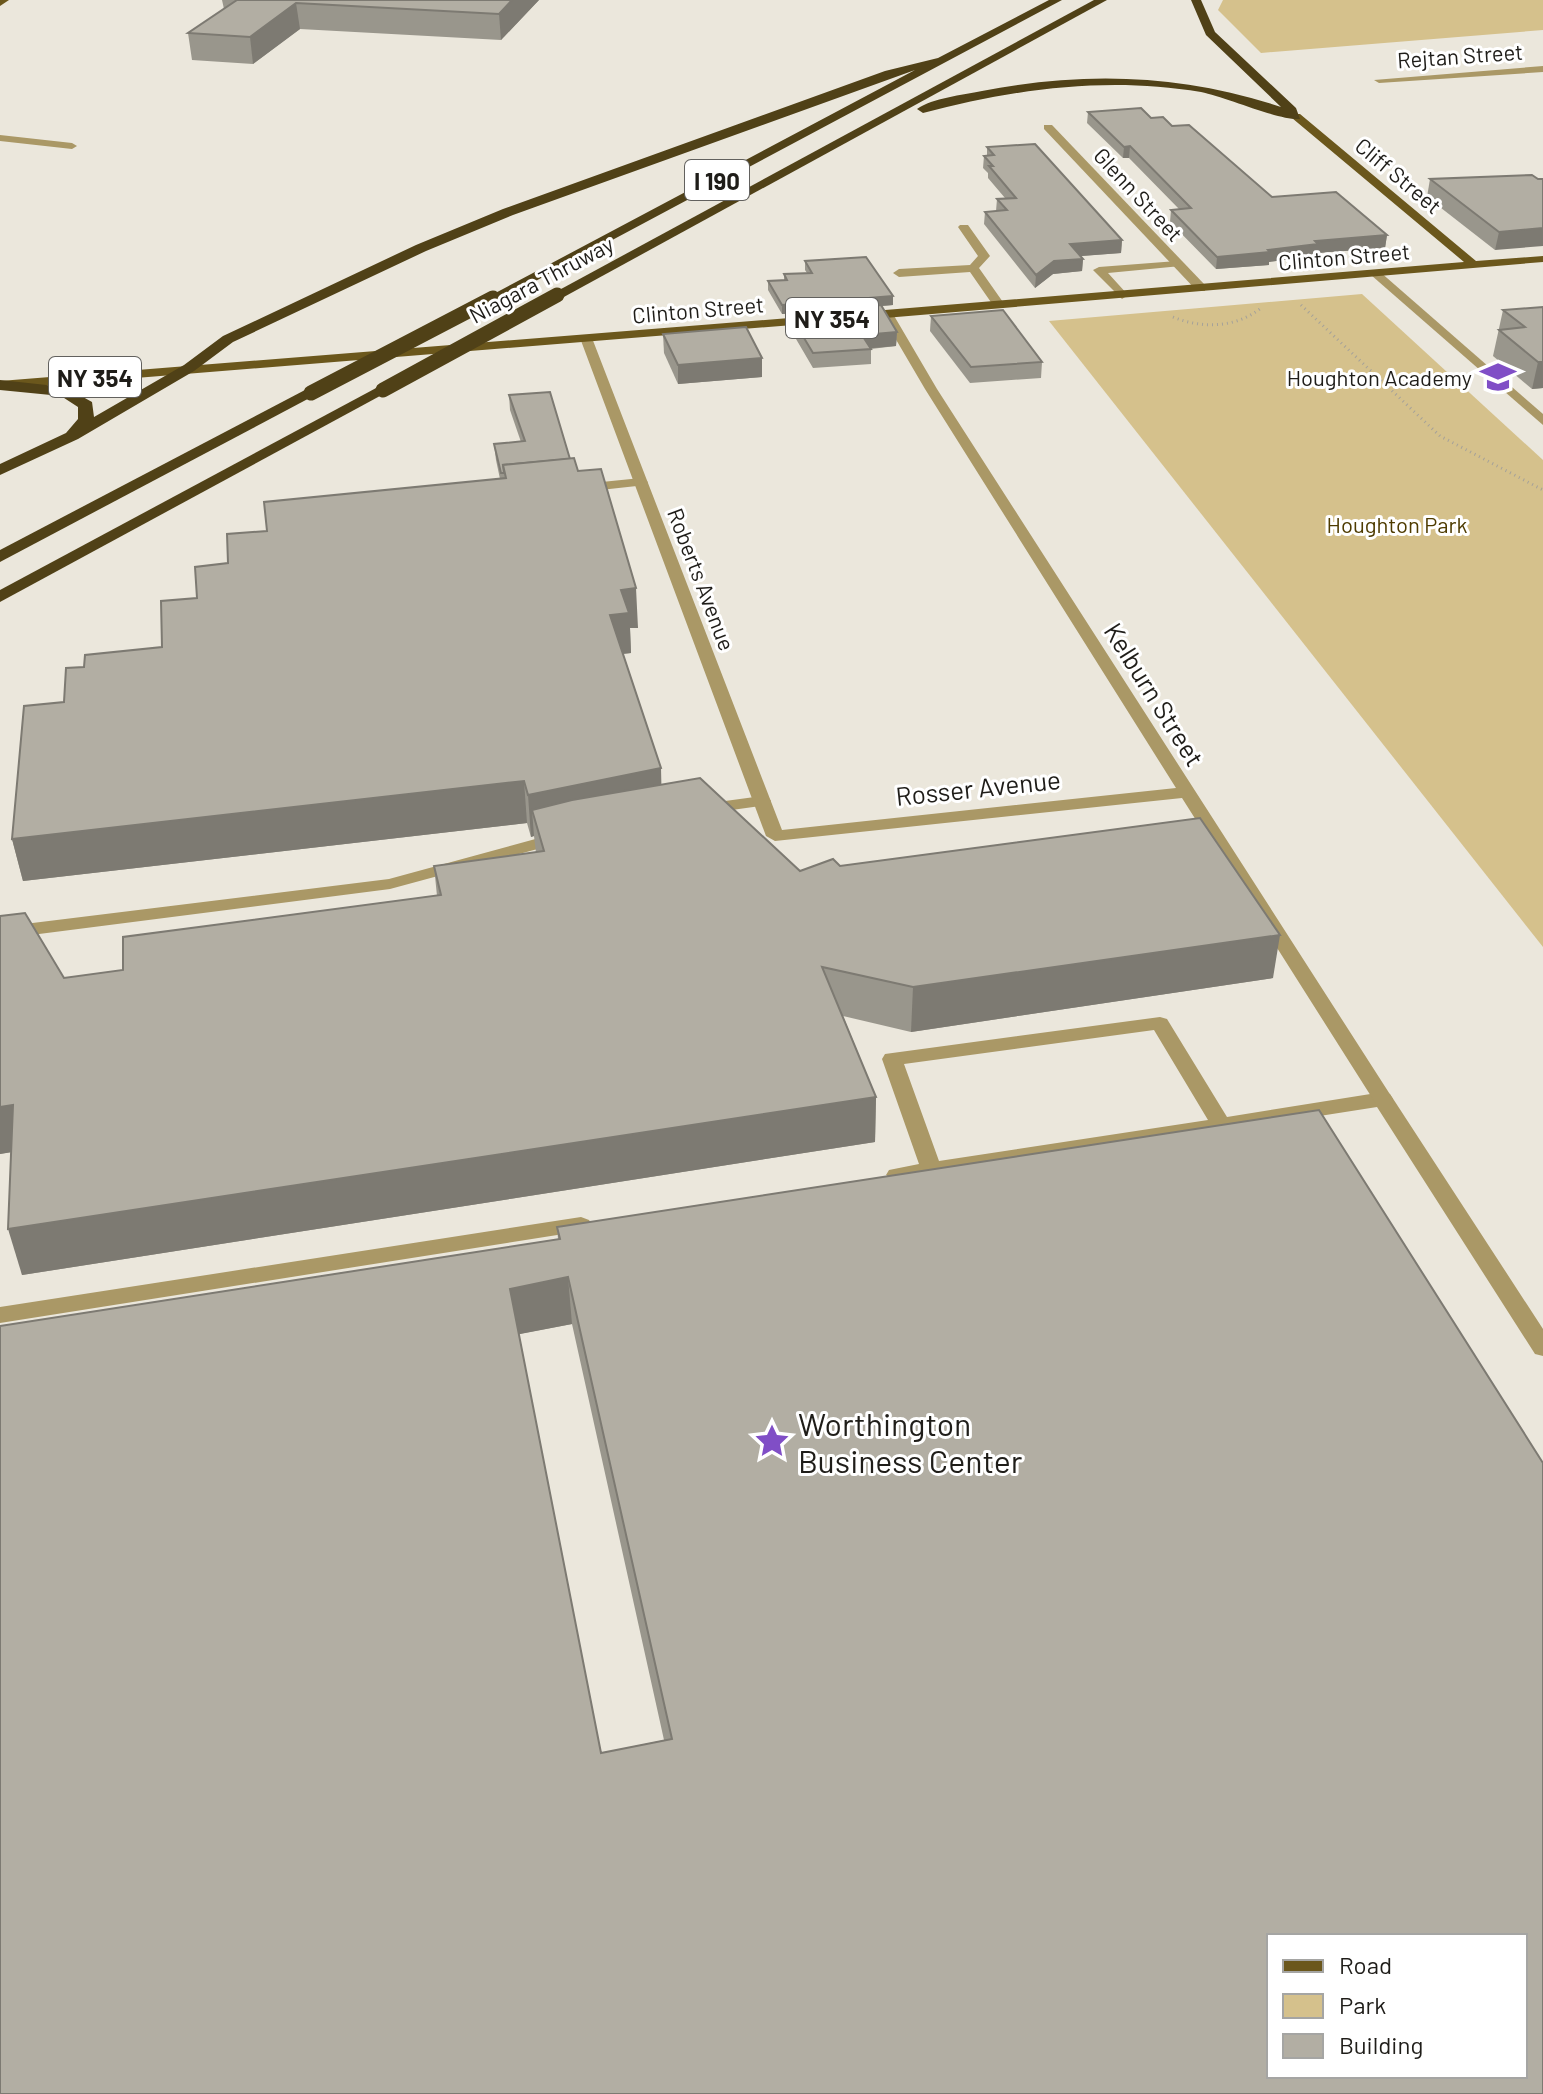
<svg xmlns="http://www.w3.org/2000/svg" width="1543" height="2094" font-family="Barlow,sans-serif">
  <rect width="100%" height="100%" fill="#ebe7dc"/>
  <g fill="#d5c18c">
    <polygon points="1223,0 1543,0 1543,30 1261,53 1218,10"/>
    <polygon points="1362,294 1543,460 1543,947 1049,321"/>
  </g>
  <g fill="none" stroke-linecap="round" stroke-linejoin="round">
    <g stroke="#a5a199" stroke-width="3" stroke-dasharray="1 4" stroke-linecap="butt">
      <polyline points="1301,305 1440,436 1543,490"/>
      <path d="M1173 317C1202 329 1236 328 1261 308"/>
    </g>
    <g fill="#aa9866" fill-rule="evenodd">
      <polygon points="0,135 72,143 77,146 72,149 0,141"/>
      <polygon points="960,225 968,225 990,256 979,268 1005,305 1003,308 995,308 970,272 899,277 893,273 899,269 970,265 978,256 958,227"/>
      <polygon points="1177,261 1181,262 1181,266 1108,273 1128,295 1122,299 1093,270 1099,267"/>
      <polygon points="1371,271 1379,271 1543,414 1543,425 1371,275"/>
      <polygon points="641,478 648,482 646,485 582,492 575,488 582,484"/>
      <polygon points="762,796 768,797 771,801 768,805 703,814 694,809 703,804"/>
      <polygon points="561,832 570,837 567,841 390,889 0,939 0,927 389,879"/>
      <path d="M1160 1017 1167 1019 1227 1117 1383 1092 1390 1094 1543 1329V1356L1535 1354 1377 1107 897 1182 886 1175 889 1170 919 1164 882 1059 885 1054ZM1154 1030 1208 1120 939 1161 904 1064Z"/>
      <polygon points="581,1217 589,1220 592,1225 589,1230 0,1323 0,1307"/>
    </g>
    <g fill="#aa9866" fill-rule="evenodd">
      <polygon points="1543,66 1543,72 1379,83 1374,80"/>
      <polygon points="1044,125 1052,125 1205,285 1205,291 1197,291 1044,129"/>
      <polygon points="887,310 893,314 937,389 1393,1099 1390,1104 1376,1104 1182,798 775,841 766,836 580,338 582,335 592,338 782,830 1176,788 925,389 881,314"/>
    </g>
    <g fill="#6b571c" fill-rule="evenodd">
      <polygon points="0,0 9,0 0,6"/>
      <polygon points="1292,114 1300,114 1476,261 1543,256 1543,262 861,320 855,316 861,312 1464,262 1292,118"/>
      <polygon points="814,316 818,317 818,323 0,389 0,381"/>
    </g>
    <g fill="#504117" fill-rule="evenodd">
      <polygon points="1049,0 1062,0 498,301 486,298 915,70 513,215 426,251 233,342 194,371 78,439 0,475 0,464 66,433 78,419 78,407 61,396 0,390 0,380 65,387 92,402 94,417 184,365 223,336 416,245 503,209 885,71 938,58"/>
      <polygon points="1094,0 1107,0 562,298 550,295"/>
      <path d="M1191 0H1201L1215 32 1296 108 1300 119C1280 121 1226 97 1201 92 1106 76 1015 89 923 113L917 109C933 98 962 95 982 91 1084 71 1182 74 1281 107L1206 35Z"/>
      <polygon points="378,387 391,390 0,602 0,590"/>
      <polygon points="305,390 319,393 0,562 0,550"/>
    </g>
    <g stroke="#504117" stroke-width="15">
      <polyline points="383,390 557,295"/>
      <polyline points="311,393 493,298"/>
    </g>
  </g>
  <g fill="#99968c" fill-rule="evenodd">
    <polygon points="222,0 539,0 501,40 300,29 253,64 192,60 188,33 224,9"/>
    <polygon points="1088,112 1151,118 1172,126 1272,197 1387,235 1385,248 1317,253 1316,256 1269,262 1269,265 1216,269 1170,222 1171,210 1179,209 1129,158 1123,158 1087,123"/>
    <polygon points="987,147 1122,240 1121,253 1080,256 1083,259 1082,271 1053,274 1035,288 984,224 985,212 996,211 997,199 1005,198 988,178 988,173 983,168 984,156 987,156"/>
    <polygon points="1430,179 1538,179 1495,250 1427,197"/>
    <polygon points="805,261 893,305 882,306 897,332 896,346 871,349 871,364 813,368 789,327 789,314 782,314 768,290 768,281 784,280 784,274 807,273 805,270"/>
    <polygon points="1543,307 1543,388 1532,389 1493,356 1503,310"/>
    <polygon points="931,316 1042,362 1041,378 970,383 930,331"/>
    <polygon points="663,334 762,377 678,384 664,353"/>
    <polygon points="509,395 570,459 578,471 638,628 630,628 631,653 622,654 661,768 661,784 800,871 840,866 1273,978 911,1032 843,1016 876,1097 875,1142 22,1275 11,1152 0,1154 0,916 64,978 123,970 437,896 434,866 536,853 534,836 531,837 527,823 23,881 12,839 64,702 84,667 162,647 197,598 228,563 267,531 500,479 496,460 494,444 521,442 510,410"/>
    <path d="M557 1227 1543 1463 0 2094 558 1239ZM572 1324 664 1740 601 1753 519 1334Z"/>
  </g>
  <g fill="#7d7a72">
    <polygon points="512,0 539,0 501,40 499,14"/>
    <polygon points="296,3 300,29 253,64 250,37"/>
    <polygon points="1130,146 1129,158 1123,158 1124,147"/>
    <polygon points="1543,228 1543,246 1495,250 1499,232"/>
    <polygon points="1387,235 1385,248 1317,253 1316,256 1269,262 1269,265 1216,269 1217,257 1268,250 1315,241"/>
    <polygon points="1122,240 1121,253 1069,257 1070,244"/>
    <polygon points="1083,259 1082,271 1053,274 1035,288 1036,275 1054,261"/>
    <polygon points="893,296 893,305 782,314 782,305"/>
    <polygon points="897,332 896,346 862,349 862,335"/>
    <polygon points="762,358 762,377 678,384 678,365"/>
    <polygon points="1538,362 1543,362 1543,388 1532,389"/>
    <polygon points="636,588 638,628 630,628 631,653 612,655 610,615 621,590"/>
    <polygon points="661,768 662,810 532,810 534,836 531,837 528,795"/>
    <polygon points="524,781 527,823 23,881 12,839"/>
    <polygon points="1280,935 1273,978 911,1032 913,987"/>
    <polygon points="876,1097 875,1142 22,1275 8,1229"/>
    <polygon points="13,1105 25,1150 0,1154 0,1107"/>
    <polygon points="568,1277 572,1324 515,1335 510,1289"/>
  </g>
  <g fill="#b2aea3" stroke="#7d7a72" stroke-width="2" fill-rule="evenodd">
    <polygon points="237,0 512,0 499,14 296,3 250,37 188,33"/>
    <polygon points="1141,108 1151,118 1163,117 1172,126 1189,125 1272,197 1336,192 1387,235 1315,241 1318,244 1268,250 1270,252 1217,257 1171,210 1191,208 1130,146 1124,147 1088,112"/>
    <polygon points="1035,144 1122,240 1070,244 1083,259 1054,261 1036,275 985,212 1007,210 997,199 1016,198 989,166 993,166 984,156 994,155 987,147"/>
    <polygon points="1532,175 1538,179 1543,179 1543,228 1499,232 1430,179"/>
    <polygon points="866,257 893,296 782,305 768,281 787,280 784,274 812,273 805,261"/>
    <polygon points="881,305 897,332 862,335 871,349 813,353 789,313"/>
    <polygon points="1543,307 1543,362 1538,362 1499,330 1525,327 1503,310"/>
    <polygon points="1003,310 1042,362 971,367 931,316"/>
    <polygon points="746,327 762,358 678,365 663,334"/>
    <polygon points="550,392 570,459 503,465 504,473 501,473 494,444 525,441 509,395"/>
    <polygon points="574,458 578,471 601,469 636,588 621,590 629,613 610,615 661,768 528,795 524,781 12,839 24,706 64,702 66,668 84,667 85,655 162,647 161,601 197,598 195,567 228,563 227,534 267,531 264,502 506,478 503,465"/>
    <polygon points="700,778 800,871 833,859 840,866 1200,818 1280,935 913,987 822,967 876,1097 8,1229 13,1105 0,1107 0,916 25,913 64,978 123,970 123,937 441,895 434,866 544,851 532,810 572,800"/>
    <path d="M1319 1110 1543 1463V2094H0V1326L560 1239 557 1227ZM568 1277 672 1739 601 1753 510 1289ZM1269 1936H1525V2076H1269Z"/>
  </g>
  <defs>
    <g id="school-bare" transform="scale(2.76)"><path d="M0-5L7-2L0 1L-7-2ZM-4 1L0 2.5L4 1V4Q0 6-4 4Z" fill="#804ec6" stroke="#fff" stroke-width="2.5" paint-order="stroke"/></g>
    <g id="sight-bare" transform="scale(2.76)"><path d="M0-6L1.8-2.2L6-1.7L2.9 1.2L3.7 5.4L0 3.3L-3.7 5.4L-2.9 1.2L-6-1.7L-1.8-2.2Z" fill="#804ec6" stroke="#fff" stroke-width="2.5" paint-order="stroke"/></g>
  </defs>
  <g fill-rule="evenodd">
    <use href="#school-bare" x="1498" y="377"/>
    <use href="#sight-bare" x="772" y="1441"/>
  </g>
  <g text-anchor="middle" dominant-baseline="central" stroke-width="6" stroke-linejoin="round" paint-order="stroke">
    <g font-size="22" fill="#1f1d19" stroke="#fff">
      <text transform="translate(1460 55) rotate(-4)">Rejtan Street</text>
      <text transform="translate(1399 175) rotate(40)">Cliff Street</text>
      <text transform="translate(1139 194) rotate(47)">Glenn Street</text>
      <text transform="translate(1344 256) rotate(-5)">Clinton Street</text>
      <text transform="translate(541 279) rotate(-28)">Niagara Thruway</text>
      <text transform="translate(698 309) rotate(-5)">Clinton Street</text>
      <text transform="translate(702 579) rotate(69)">Roberts Avenue</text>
    </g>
    <g font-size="22" fill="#1f1d19" stroke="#fff" text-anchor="end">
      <text x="1472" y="377">Houghton Academy</text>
    </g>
    <g font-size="22" fill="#4e3b00" stroke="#fff">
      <text x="1397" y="524">Houghton Park</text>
    </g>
    <g fill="#fff" stroke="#62615e" stroke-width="2">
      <rect x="685" y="160" width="64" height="40" rx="6"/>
      <rect x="786" y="298" width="92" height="40" rx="6"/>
      <rect x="49" y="357" width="92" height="40" rx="6"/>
    </g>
    <g font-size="24" font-weight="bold" fill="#1f1d19">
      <text x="717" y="180">I 190</text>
      <text x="832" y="318">NY 354</text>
      <text x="95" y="377">NY 354</text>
    </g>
    <g font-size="26" fill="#1f1d19" stroke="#fff">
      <text transform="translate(1155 694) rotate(58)">Kelburn Street</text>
      <text transform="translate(978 787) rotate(-6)">Rosser Avenue</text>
    </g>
    <g font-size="32" fill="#1f1d19" stroke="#fff" text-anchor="start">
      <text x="798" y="1423">Worthington<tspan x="798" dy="37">Business Center</tspan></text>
    </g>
  </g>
  <rect x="1267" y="1934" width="260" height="144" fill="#ffffff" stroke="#a5a5a3" stroke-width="2"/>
  <rect x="1283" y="1960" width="40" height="12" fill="#6b571c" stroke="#a5a5a3" stroke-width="2"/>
  <text x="1339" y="1974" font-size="24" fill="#1f1d19">Road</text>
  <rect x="1283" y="1994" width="40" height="24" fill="#d5c18c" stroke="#a5a5a3" stroke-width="2"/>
  <text x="1339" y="2014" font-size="24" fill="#1f1d19">Park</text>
  <rect x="1283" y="2034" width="40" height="24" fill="#b2aea3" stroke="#a5a5a3" stroke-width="2"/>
  <text x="1339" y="2054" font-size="24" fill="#1f1d19">Building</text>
</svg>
